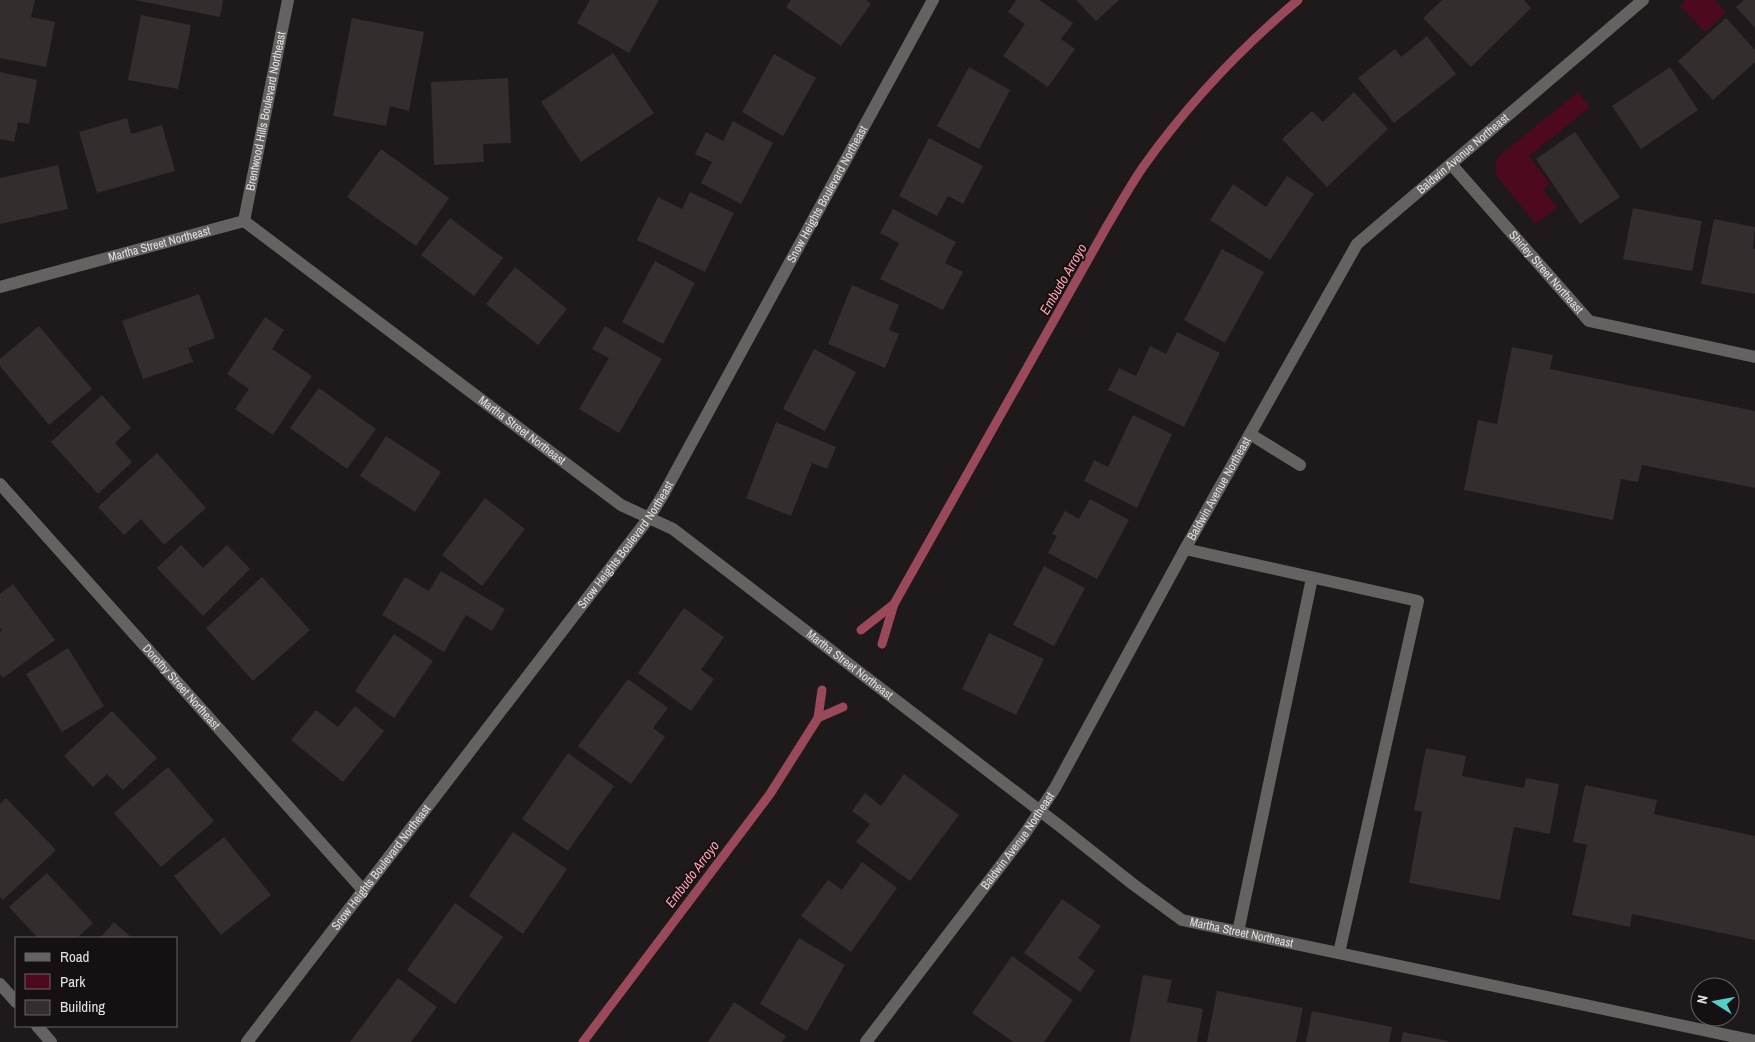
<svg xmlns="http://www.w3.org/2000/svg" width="1755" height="1042" font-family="'Archivo Narrow',sans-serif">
  <rect width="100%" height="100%" fill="#1e191a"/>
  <g fill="#4d0a1f">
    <polygon points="1686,0 1714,0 1726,12 1705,32 1680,6"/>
    <polygon points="1578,92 1590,107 1529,156 1550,183 1543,189 1557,207 1536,224 1497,176 1495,164 1499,156"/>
  </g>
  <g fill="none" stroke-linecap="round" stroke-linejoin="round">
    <g stroke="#994959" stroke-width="9">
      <polyline points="861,630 894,604"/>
      <path d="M882 644 894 604 1107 226C1119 206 1130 186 1143 167 1187 105 1240 49 1298 0"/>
      <polyline points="818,718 843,707"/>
      <polyline points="583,1042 770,794 818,718 822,690"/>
    </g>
  </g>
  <g fill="#332d2e">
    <polygon points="0,0 35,0 31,17 55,22 46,67 0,58"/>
    <polygon points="135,0 223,0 220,17"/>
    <polygon points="590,0 659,0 629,53 577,23"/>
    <polygon points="791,0 866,0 871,4 841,46 786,7"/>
    <polygon points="1016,0 1039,0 1073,23 1061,39 1075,49 1048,87 1003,56 1025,24 1008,12"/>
    <polygon points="1076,0 1119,0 1096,21"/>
    <polygon points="1442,0 1524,0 1531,8 1471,67 1423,18"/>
    <polygon points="1744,0 1755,0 1755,28 1736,7"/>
    <polygon points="141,15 191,25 178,89 128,80"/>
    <polygon points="352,18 424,32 409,111 390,106 386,126 333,116"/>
    <polygon points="1726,18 1755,50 1755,62 1713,100 1678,61"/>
    <polygon points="1427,36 1456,74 1394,123 1358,78 1395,49 1401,57"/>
    <polygon points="613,53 654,113 581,162 541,102"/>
    <polygon points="774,54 816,78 783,136 742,112"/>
    <polygon points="969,67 1010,90 979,149 937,126"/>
    <polygon points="1670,67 1698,110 1641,149 1612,106"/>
    <polygon points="0,72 37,80 29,124 18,122 14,142 0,139"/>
    <polygon points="508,78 511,143 483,144 484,162 434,165 431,82"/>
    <polygon points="1354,92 1388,129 1327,187 1282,139 1312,111 1323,122"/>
    <polygon points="127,118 131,134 162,125 175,171 97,193 79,132"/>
    <polygon points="733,121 773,143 741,204 701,183 712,162 695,154 706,132 723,141"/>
    <polygon points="1575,132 1620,197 1580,224 1536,159"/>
    <polygon points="929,138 983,166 963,204 948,196 937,216 899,196"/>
    <polygon points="381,149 449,198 416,246 347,197"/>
    <polygon points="58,165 68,209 0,224 0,178"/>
    <polygon points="1287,176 1314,194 1270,260 1210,220 1233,184 1266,207"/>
    <polygon points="690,192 734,213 705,272 637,240 658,197 682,209"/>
    <polygon points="1633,208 1702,221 1692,271 1623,259"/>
    <polygon points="893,209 956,242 945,263 963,272 943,310 880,279 899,243 880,233"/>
    <polygon points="450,218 503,258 474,296 421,255"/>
    <polygon points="1714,219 1755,227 1753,249 1755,249 1755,294 1701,284"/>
    <polygon points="1222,249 1264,272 1225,343 1184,320"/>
    <polygon points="655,261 695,283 663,344 622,322"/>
    <polygon points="515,267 567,309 538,345 486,304"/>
    <polygon points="852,285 899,305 889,330 899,334 885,368 828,344"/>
    <polygon points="199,294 215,338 188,348 193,362 143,379 122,321"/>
    <polygon points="265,317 284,330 272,349 312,376 273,435 235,409 249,389 227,374"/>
    <polygon points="39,326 92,389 49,425 0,366 0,359"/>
    <polygon points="605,326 662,359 619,433 579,409 609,358 592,349"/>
    <polygon points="1177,332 1220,353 1184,427 1108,390 1119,368 1136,376 1150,346 1166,354"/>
    <polygon points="1512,347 1553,355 1550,369 1755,411 1755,488 1642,465 1638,482 1621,479 1613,520 1464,490 1478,420 1497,424"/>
    <polygon points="814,349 856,372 825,431 783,409"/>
    <polygon points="319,388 376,429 347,469 290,428"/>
    <polygon points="102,395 131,428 115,443 132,462 98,494 51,442"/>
    <polygon points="1133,415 1172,434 1137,508 1084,481 1094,460 1108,467"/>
    <polygon points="776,422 836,447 827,469 812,463 791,516 746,498"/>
    <polygon points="386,436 441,472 415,512 360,476"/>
    <polygon points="157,453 206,508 164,545 141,519 124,535 98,507"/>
    <polygon points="485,498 525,529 482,586 442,555"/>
    <polygon points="1090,499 1129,520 1097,579 1048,553 1057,536 1052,534 1065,511 1079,519"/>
    <polygon points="181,545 203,568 227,545 250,569 203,616 157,568"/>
    <polygon points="1044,566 1085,588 1054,646 1013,625"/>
    <polygon points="441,571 505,609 492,631 466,615 444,652 382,615 405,577 429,591"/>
    <polygon points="262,577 310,630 253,681 206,628"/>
    <polygon points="13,584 55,640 3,678 0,674 0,632 2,630 0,627 0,594"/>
    <polygon points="684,608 724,637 701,670 714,679 691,711 638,673"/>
    <polygon points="989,633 1044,659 1016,715 962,689"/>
    <polygon points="394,634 433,661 394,718 355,691"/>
    <polygon points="68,648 104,706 62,732 26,674"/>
    <polygon points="628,679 668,708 653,728 665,737 631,784 578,746"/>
    <polygon points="355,706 384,731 343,782 291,740 316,710 338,727"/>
    <polygon points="112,711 157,758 123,790 107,774 93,787 64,756"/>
    <polygon points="1426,748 1466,756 1462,776 1524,788 1526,778 1559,784 1550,834 1514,827 1500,900 1409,883 1422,812 1414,810"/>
    <polygon points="568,753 614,786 568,851 522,819"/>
    <polygon points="168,767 214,821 161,867 114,813"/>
    <polygon points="904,774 959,815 910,881 856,842 870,824 852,811 865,793 881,806"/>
    <polygon points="1585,785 1657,800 1654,814 1755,836 1755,940 1632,914 1630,927 1572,915 1587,845 1573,842"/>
    <polygon points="6,798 56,850 3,900 0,897 0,804"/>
    <polygon points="513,832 567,869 523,934 469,896"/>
    <polygon points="224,837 271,895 221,935 174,876"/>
    <polygon points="862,862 897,888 851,952 801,916 828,880 842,890"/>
    <polygon points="47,873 93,923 77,938 38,938 9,907"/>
    <polygon points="1062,899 1101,926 1078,958 1095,971 1080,992 1024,953"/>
    <polygon points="455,903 503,937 455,1004 407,970"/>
    <polygon points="114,922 132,938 100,938"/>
    <polygon points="799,938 845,965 807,1031 760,1004"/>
    <polygon points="1012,956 1073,1000 1044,1042 1013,1042 972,1013"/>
    <polygon points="1143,975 1172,980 1167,1002 1203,1009 1197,1042 1130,1042"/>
    <polygon points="398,978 437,1007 411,1042 350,1042"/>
    <polygon points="1217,991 1303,1008 1296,1042 1207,1042"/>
    <polygon points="734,1002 786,1036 782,1042 708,1042"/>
    <polygon points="1312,1011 1392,1027 1389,1042 1306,1042"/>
    <polygon points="1403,1032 1448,1041 1448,1042 1401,1042"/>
  </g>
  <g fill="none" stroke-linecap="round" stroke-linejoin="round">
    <g stroke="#656262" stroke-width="12">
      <polyline points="1250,434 1300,465"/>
      <polyline points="1185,549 1418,601 1339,953"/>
      <polyline points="1238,932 1312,578"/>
    </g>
    <g stroke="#656262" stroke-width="12">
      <path id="s1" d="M1451 164 1589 321 1755 357"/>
      <path id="s2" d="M244 221 621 505 673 529 1061 827 1134 885 1182 920 1755 1041"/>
      <path id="s3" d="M244 221 288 0"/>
      <path id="s4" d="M0 287 244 221"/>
      <path id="s5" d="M0 484 363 890"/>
      <polyline points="0,984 16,1002"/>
      <polyline points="37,1026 51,1042"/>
      <path id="s6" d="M247 1042 648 519 663 495 933 0"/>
      <path id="s7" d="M866 1042 1024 835 1055 788 1185 549 1357 244 1643 0"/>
    </g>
  </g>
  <g text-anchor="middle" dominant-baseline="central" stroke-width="4" stroke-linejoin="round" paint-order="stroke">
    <g font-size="12" fill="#e4e0e1" stroke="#151011">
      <text stroke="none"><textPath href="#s3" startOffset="112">Brentwood Hills Boulevard Northeast</textPath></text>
      <text stroke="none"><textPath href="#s7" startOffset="1078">Baldwin Avenue Northeast</textPath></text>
      <text stroke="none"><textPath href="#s6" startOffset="1030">Snow Heights Boulevard Northeast</textPath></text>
      <text stroke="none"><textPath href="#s4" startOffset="165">Martha Street Northeast</textPath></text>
      <text stroke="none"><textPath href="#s1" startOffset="144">Shirley Street Northeast</textPath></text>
      <text stroke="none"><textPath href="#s2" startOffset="348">Martha Street Northeast</textPath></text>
      <text stroke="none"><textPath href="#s7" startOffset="658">Baldwin Avenue Northeast</textPath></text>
      <text stroke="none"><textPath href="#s6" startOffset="625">Snow Heights Boulevard Northeast</textPath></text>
      <text stroke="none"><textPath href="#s2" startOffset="752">Martha Street Northeast</textPath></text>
      <text stroke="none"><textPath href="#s5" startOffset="272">Dorothy Street Northeast</textPath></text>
      <text stroke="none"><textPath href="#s7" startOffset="252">Baldwin Avenue Northeast</textPath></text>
      <text stroke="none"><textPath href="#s6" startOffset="220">Snow Heights Boulevard Northeast</textPath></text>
      <text stroke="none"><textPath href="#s2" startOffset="1232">Martha Street Northeast</textPath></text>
    </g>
    <g font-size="14" font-style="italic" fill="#fea2b2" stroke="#151011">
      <text transform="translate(1063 279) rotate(-60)">Embudo Arroyo</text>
      <text transform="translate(692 874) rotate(-53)">Embudo Arroyo</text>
    </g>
  </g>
  <rect x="15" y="937" width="162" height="90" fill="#151011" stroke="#686364"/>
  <rect x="25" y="953" width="25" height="8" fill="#656262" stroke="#686364"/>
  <text x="60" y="962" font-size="15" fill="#e4e0e1">Road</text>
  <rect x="25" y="974" width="25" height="15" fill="#4d0a1f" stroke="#686364"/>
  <text x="60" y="987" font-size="15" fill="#e4e0e1">Park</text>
  <rect x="25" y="1000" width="25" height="15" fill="#332d2e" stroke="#686364"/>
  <text x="60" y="1012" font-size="15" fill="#e4e0e1">Building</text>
  <g transform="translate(1715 1002) rotate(281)"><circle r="24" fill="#151011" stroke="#686364"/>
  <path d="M0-4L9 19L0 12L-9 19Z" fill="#55cec5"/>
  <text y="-8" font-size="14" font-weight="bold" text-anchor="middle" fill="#e4e0e1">N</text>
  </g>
</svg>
